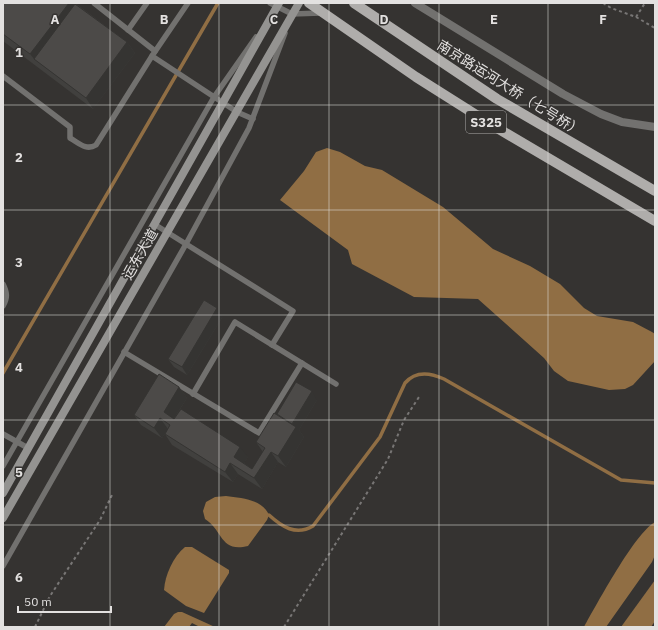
<svg xmlns="http://www.w3.org/2000/svg" width="658" height="630" font-family="'IBM Plex Sans','Noto Sans SC',sans-serif">
  <rect width="100%" height="100%" fill="#353331"/>
  <g fill="#906e44">
    <polygon points="327,148 340,152 365,166 382,170 443,207 493,249 530,266 560,284 584,308 597,316 633,322 652,332 655,334 655,361 633,385 625,389 609,390 568,381 554,371 544,358 478,299 414,297 352,264 348,250 280,200 304,171 316,152"/>
    <path d="M226 496C241 498 262 499 269 515L267 520 248 546C220 553 223 530 205 519L203 511 206 502 215 497Z"/>
    <path d="M655 522V555L652 562 606 627H584C597 604 635 533 655 522Z"/>
    <path d="M185 547H192L229 570V573L204 613 186 606 164 590C165 575 173 557 185 547Z"/>
    <polygon points="655,580 655,621 651,627 621,627"/>
    <polygon points="178,612 182,612 215,627 200,627 192,623 189,627 164,627 174,614"/>
  </g>
  <g fill="none" stroke-linecap="round" stroke-linejoin="round">
    <g stroke="#906e44" stroke-width="3.5">
      <polyline points="3,373 218,3"/>
      <path d="M269 515C282 527 296 536 313 526L380 437 405 383C416 370 431 373 444 379L621 480 655 483"/>
    </g>
    <g stroke="#787675" stroke-width="2" stroke-dasharray="3 3" stroke-linecap="butt">
      <polyline points="603,3 611,8 636,17 655,28"/>
      <polyline points="636,17 645,3"/>
      <polyline points="35,627 50,596 100,520 112,495"/>
      <polyline points="284,627 388,459 404,420 419,397"/>
    </g>
    <g stroke="#72716f" stroke-width="5.5">
      <polyline points="94,3 155,51"/>
      <polyline points="188,3 152,56 237,112 253,119"/>
      <polyline points="270,3 292,14 321,13"/>
      <polyline points="128,30 147,3"/>
      <path d="M3 76 70 127V138C79 143 86 151 96 145L152 56"/>
      <polyline points="154,224 293,311 272,345"/>
      <path d="M3 284C7 292 8 298 3 306"/>
      <polyline points="124,352 259,433 302,363"/>
      <polyline points="193,394 235,322 336,384"/>
      <polyline points="3,434 28,448"/>
      <polyline points="3,466 214,97 256,37"/>
      <polyline points="3,566 186,244 249,128 285,33"/>
    </g>
    <polyline stroke="#72716f" stroke-width="8" points="415,3 563,94 601,114 622,122 655,127"/>
    <g stroke="#949391" stroke-width="8">
      <polyline points="3,493 279,3"/>
      <polyline points="3,518 299,3"/>
    </g>
    <g stroke="#afadab" stroke-width="10">
      <polyline points="309,3 416,77 492,125 655,221"/>
      <polyline points="354,3 497,99 655,191"/>
    </g>
  </g>
  <g fill="#41403e">
    <polygon points="3,3 75,3 127,42 135,53 93,109 3,41"/>
    <polygon points="223,316 187,375 174,367 168,359"/>
    <polygon points="179,387 187,398 174,419 248,457 244,463 252,469 263,452 256,442 277,414 317,400 299,430 304,437 286,467 278,462 262,489 238,474 233,482 172,445 165,434 168,429 162,438 141,425 134,415"/>
  </g>
  <g fill="#353432">
    <polygon points="69,3 75,3 83,14 34,59 30,54"/>
    <polygon points="127,42 135,53 93,109 86,98"/>
    <polygon points="217,308 223,316 187,375 182,367"/>
    <polygon points="179,387 187,398 171,423 164,412"/>
    <polygon points="312,391 317,400 299,430 304,437 286,467 278,456 292,425"/>
    <polygon points="160,418 168,429 162,438 154,428"/>
    <polygon points="240,447 248,457 241,468 234,457"/>
    <polygon points="271,452 278,462 262,489 254,478"/>
    <polygon points="230,463 238,474 233,482 225,472"/>
  </g>
  <g fill="#4c4a48" stroke="#353432">
    <polygon points="3,3 69,3 30,54 3,34"/>
    <polygon points="75,4 127,42 86,98 34,59"/>
    <polygon points="204,300 217,308 182,367 168,359"/>
    <polygon points="159,374 179,387 164,412 174,419 181,409 240,447 234,457 252,469 265,448 256,442 274,413 296,427 278,456 271,452 254,478 230,463 225,472 165,434 170,425 160,418 154,428 134,415"/>
    <polygon points="296,382 312,391 292,424 277,414"/>
  </g>
  <path fill="none" stroke="#e3e1e0" stroke-width="1" stroke-opacity="0.55" d="M110 3V627M219 3V627M329 3V627M439 3V627M548 3V627M3 105H655M3 210H655M3 315H655M3 420H655M3 525H655"/>
  <g text-anchor="middle" dominant-baseline="central" stroke-width="3" stroke-linejoin="round" paint-order="stroke">
    <rect fill="#353331" stroke="#afadac" stroke-width="1" x="466" y="111" width="40" height="22" rx="3"/>
    <g font-size="13" font-weight="bold" fill="#e3e1e0">
      <text x="486" y="122">S325</text>
    </g>
    <g font-size="14" fill="#e3e1e0" stroke="#353331">
      <text transform="translate(510 88) rotate(32)">南京路运河大桥（七号桥）</text>
      <text transform="translate(140 254) rotate(-60)">运东大道</text>
    </g>
  </g>
  <g font-size="13" text-anchor="middle" font-weight="bold" fill="#e3e1e0" stroke="#353331" stroke-width="3" stroke-linejoin="round" paint-order="stroke">
    <text x="55" y="24">A</text>
    <text x="164" y="24">B</text>
    <text x="274" y="24">C</text>
    <text x="384" y="24">D</text>
    <text x="494" y="24">E</text>
    <text x="603" y="24">F</text>
    <text x="19" y="57">1</text>
    <text x="19" y="162">2</text>
    <text x="19" y="267">3</text>
    <text x="19" y="372">4</text>
    <text x="19" y="477">5</text>
    <text x="19" y="582">6</text>
  </g>
  <rect width="658" height="630" fill="none" stroke="#e3e1e0" stroke-width="8"/>
  <path d="M18 606v6h93v-6" fill="none" stroke="#e3e1e0" stroke-width="2"/>
  <text x="24" y="606" font-size="12" fill="#e3e1e0" stroke="#353331" stroke-width="3" paint-order="stroke">50 m</text>
</svg>
